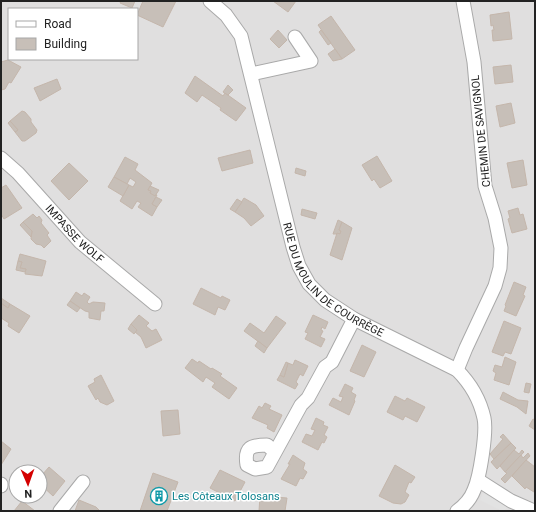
<svg xmlns="http://www.w3.org/2000/svg" width="536" height="512" font-family="Roboto,sans-serif">
  <rect width="100%" height="100%" fill="#f2efe9"/>
  <path fill="#e0dfdf" fill-rule="evenodd" d="M1 1H535V511H1ZM9 9H137V59H9ZM16 472H40V496H16Z"/>
  <polygon fill="#e2e2e2" points="483,493 508,506 504,511 502,511 480,500"/>
  <g fill="#c7bfb8" stroke="#c4b6ab">
    <polygon points="121,1 135,1 132,8 120,3"/>
    <polygon points="176,1 163,27 137,15 143,1"/>
    <polygon points="273,1 296,1 288,12"/>
    <polygon points="509,12 512,39 493,41 492,30 494,30 493,25 491,26 490,15"/>
    <polygon points="331,16 355,50 342,59 318,25"/>
    <polygon points="278,30 287,40 279,48 270,39"/>
    <polygon points="321,30 331,43 328,45 319,32"/>
    <polygon points="335,49 342,59 333,61 328,54"/>
    <polygon points="8,60 21,67 11,83 9,82 5,89 1,90 1,62"/>
    <polygon points="511,65 513,82 495,84 493,67"/>
    <polygon points="195,76 223,96 225,93 246,108 236,121 220,110 221,108 202,95 197,102 185,93"/>
    <polygon points="57,79 61,89 40,101 34,88"/>
    <polygon points="228,85 233,90 228,95 223,92"/>
    <polygon points="511,103 515,123 500,127 496,106"/>
    <polygon points="22,111 25,112 31,119 31,122 37,130 36,133 25,141 22,141 15,132 18,130 10,121"/>
    <polygon points="10,121 18,130 15,132 8,123"/>
    <polygon points="250,150 253,163 222,171 218,158"/>
    <polygon points="377,156 392,181 380,188 374,179 372,181 362,165"/>
    <polygon points="125,157 138,164 135,170 152,183 148,190 151,191 150,193 157,195 152,204 157,207 152,216 138,207 141,203 137,201 132,209 120,201 129,185 133,187 136,182 130,178 127,184 114,177"/>
    <polygon points="523,160 527,185 512,188 507,163"/>
    <polygon points="69,163 88,181 69,200 51,181"/>
    <polygon points="296,168 306,171 305,176 295,173"/>
    <polygon points="114,177 129,185 123,196 108,187"/>
    <polygon points="6,185 22,208 4,219 1,214 1,188"/>
    <polygon points="150,186 159,190 155,196 150,193 151,191 148,190"/>
    <polygon points="156,197 162,200 157,207 152,204"/>
    <polygon points="244,198 256,205 264,216 251,226 244,218 235,212"/>
    <polygon points="237,199 242,202 235,212 230,209"/>
    <polygon points="518,208 520,215 523,214 527,229 512,233 508,219 510,218 508,211"/>
    <polygon points="302,209 317,213 315,219 301,215"/>
    <polygon points="33,214 37,218 39,216 42,220 41,223 49,233 47,235 51,241 44,248 41,245 36,244 31,239 32,231 23,222"/>
    <polygon points="338,220 342,222 339,230 341,231 340,234 333,234"/>
    <polygon points="23,222 32,231 31,237 20,225"/>
    <polygon points="342,222 352,228 342,260 330,255 337,233 340,234 341,231 339,230"/>
    <polygon points="20,254 46,261 42,276 25,274 26,269 20,268 22,262 18,261"/>
    <polygon points="18,261 22,262 20,268 26,269 25,272 16,270"/>
    <polygon points="514,282 526,287 523,295 525,296 516,316 504,311 506,306 505,305"/>
    <polygon points="201,288 221,298 222,296 230,300 225,310 218,307 215,315 193,304"/>
    <polygon points="76,292 82,296 84,293 90,297 87,302 89,304 93,302 105,303 104,311 101,311 100,320 89,318 89,312 85,311 70,301"/>
    <polygon points="1,298 10,304 8,308 1,304"/>
    <polygon points="70,301 80,308 77,312 67,305"/>
    <polygon points="1,303 8,308 10,304 30,316 19,333 8,326 9,323 1,318"/>
    <polygon points="139,315 149,323 146,326 152,331 156,329 162,340 146,348 141,337 135,332 137,330 131,324"/>
    <polygon points="313,315 328,322 325,329 322,327 321,330 323,331 320,337 325,339 321,347 305,339 308,333 305,332"/>
    <polygon points="276,316 286,323 267,348 244,331 250,323 264,333"/>
    <polygon points="504,321 521,328 511,354 505,352 503,356 492,352"/>
    <polygon points="131,324 137,330 134,334 128,329"/>
    <polygon points="258,341 267,348 264,353 255,346"/>
    <polygon points="362,345 376,352 364,377 350,371"/>
    <polygon points="505,357 516,362 509,385 494,380 496,373 493,371 495,365 502,367"/>
    <polygon points="192,359 198,363 199,361 211,369 212,368 222,374 220,376 237,388 229,399 212,387 215,383 206,377 203,382 185,368"/>
    <polygon points="295,360 308,366 303,376 300,374 296,382 298,384 295,389 277,380 280,375 284,377 288,363 293,365"/>
    <polygon points="286,362 288,363 284,377 280,375"/>
    <polygon points="101,375 114,401 107,405 100,402 98,398 96,400 88,386 95,382 94,379"/>
    <polygon points="526,383 531,384 529,393 524,392"/>
    <polygon points="345,384 353,388 351,392 356,395 354,400 355,401 349,415 329,405 333,398 341,402 343,397 339,396"/>
    <polygon points="503,392 518,400 528,401 526,414 517,407 500,399"/>
    <polygon points="395,396 405,401 407,398 425,407 417,422 405,416 403,420 387,412"/>
    <polygon points="265,403 271,406 269,409 282,415 274,432 267,428 268,425 252,418 259,406 262,408"/>
    <polygon points="178,410 180,434 163,436 161,411"/>
    <polygon points="316,418 324,422 323,425 328,427 324,435 327,437 324,443 322,442 318,450 302,442 306,434 312,436 315,430 311,429"/>
    <polygon points="533,419 535,420 535,430 529,426"/>
    <polygon points="503,434 511,443 494,459 490,454 503,439 500,437"/>
    <polygon points="1,441 11,449 1,465"/>
    <polygon points="511,443 516,448 497,469 491,462"/>
    <polygon points="514,450 519,454 522,450 524,452 505,472 500,466"/>
    <polygon points="528,453 530,456 505,483 501,479 507,473 505,472 521,455 523,458"/>
    <polygon points="293,455 305,463 303,469 307,472 303,479 300,478 296,486 281,479 290,464 288,464"/>
    <polygon points="526,460 535,467 534,492 526,487 525,489 512,476"/>
    <polygon points="395,465 415,477 411,483 409,482 405,492 409,495 405,502 401,504 393,503 379,496"/>
    <polygon points="49,467 65,481 53,496 40,484 44,477 42,475"/>
    <polygon points="220,470 245,482 235,501 210,488"/>
    <polygon points="153,473 178,482 167,511 140,511"/>
    <polygon points="260,496 272,497 272,500 275,500 275,497 287,498 285,511 259,511"/>
    <polygon points="79,500 96,507 100,511 75,511"/>
    <polygon points="22,501 35,511 14,511"/>
  </g>
  <g fill="none" stroke-linecap="round" stroke-linejoin="round">
    <g stroke="#a9a9a9" stroke-width="15">
      <g id="minor">
        <path id="s1" d="M210 1 226 15 241 36 293 247 299 266 309 284 325 300 354 319 457 370C470 383 480 400 484 418 487 432 480 477 474 490 471 498 464 506 457 511"/>
        <polyline points="251,74 311,61 295,37"/>
        <path id="s2" d="M1 158 18 173 80 242 155 304"/>
        <polyline points="457,370 466,348 495,286 500,268 501,248 495,218 485,186 474,62 463,1"/>
        <path d="M275 452 267 445C251 445 244 447 247 465L255 469 267 467 301 405 308 398 325 367 332 362 354 319"/>
        <polyline points="478,480 511,501 534,511"/>
        <polyline points="1,484 1,486"/>
        <polyline points="60,511 83,482"/>
      </g>
    </g>
    <use href="#minor" stroke="#fff" stroke-width="13"/>
  </g>
  <defs>
    <g id="building-ring" transform="scale(0.9)"><circle r="9.5" fill="#fff" stroke="#0f9aa8" stroke-width="1.5"/><path d="M-4-6H4V6H1V3H-1V6H-4ZM-2.5-4.3h1.7v1.8h-1.7ZM.8-4.3h1.7v1.8H.8ZM-2.5-1h1.7V.8h-1.7ZM.8-1h1.7V.8H.8Z" fill="#0f9aa8"/></g>
  </defs>
  <g fill-rule="evenodd">
    <use href="#building-ring" x="159" y="496"/>
  </g>
  <g text-anchor="middle" dominant-baseline="central" stroke-width="3" stroke-linejoin="round" paint-order="stroke">
    <g font-size="11" fill="#222" stroke="#fff">
      <text transform="translate(481 131) rotate(-96)">CHEMIN DE SAVIGNOL</text>
      <text stroke="none"><textPath href="#s2" startOffset="106">IMPASSE WOLF</textPath></text>
      <text stroke="none"><textPath href="#s1" startOffset="317">RUE DU MOULIN DE COURRÈGE</textPath></text>
    </g>
    <g font-size="11" fill="#0d838f" stroke="#fff" text-anchor="start">
      <text x="172" y="496">Les Côteaux Tolosans</text>
    </g>
  </g>
  <rect width="536" height="512" fill="none" stroke="#222222" stroke-width="4"/>
  <rect x="8" y="8" width="130" height="52" fill="#ffffff" stroke="#a7a7a7"/>
  <rect x="16" y="21" width="20" height="6" fill="#ffffff" stroke="#a7a7a7"/>
  <text x="44" y="28" font-size="12" fill="#222222">Road</text>
  <rect x="16" y="38" width="20" height="12" fill="#c7bfb8" stroke="#a7a7a7"/>
  <text x="44" y="48" font-size="12" fill="#222222">Building</text>
  <g transform="translate(28 484) rotate(178)"><circle r="19" fill="#ffffff" stroke="#a7a7a7"/>
  <path d="M0-3L7 15L0 10L-7 15Z" fill="#d40000"/>
  <text y="-6" font-size="11" font-weight="bold" text-anchor="middle" fill="#222222">N</text>
  </g>
</svg>
